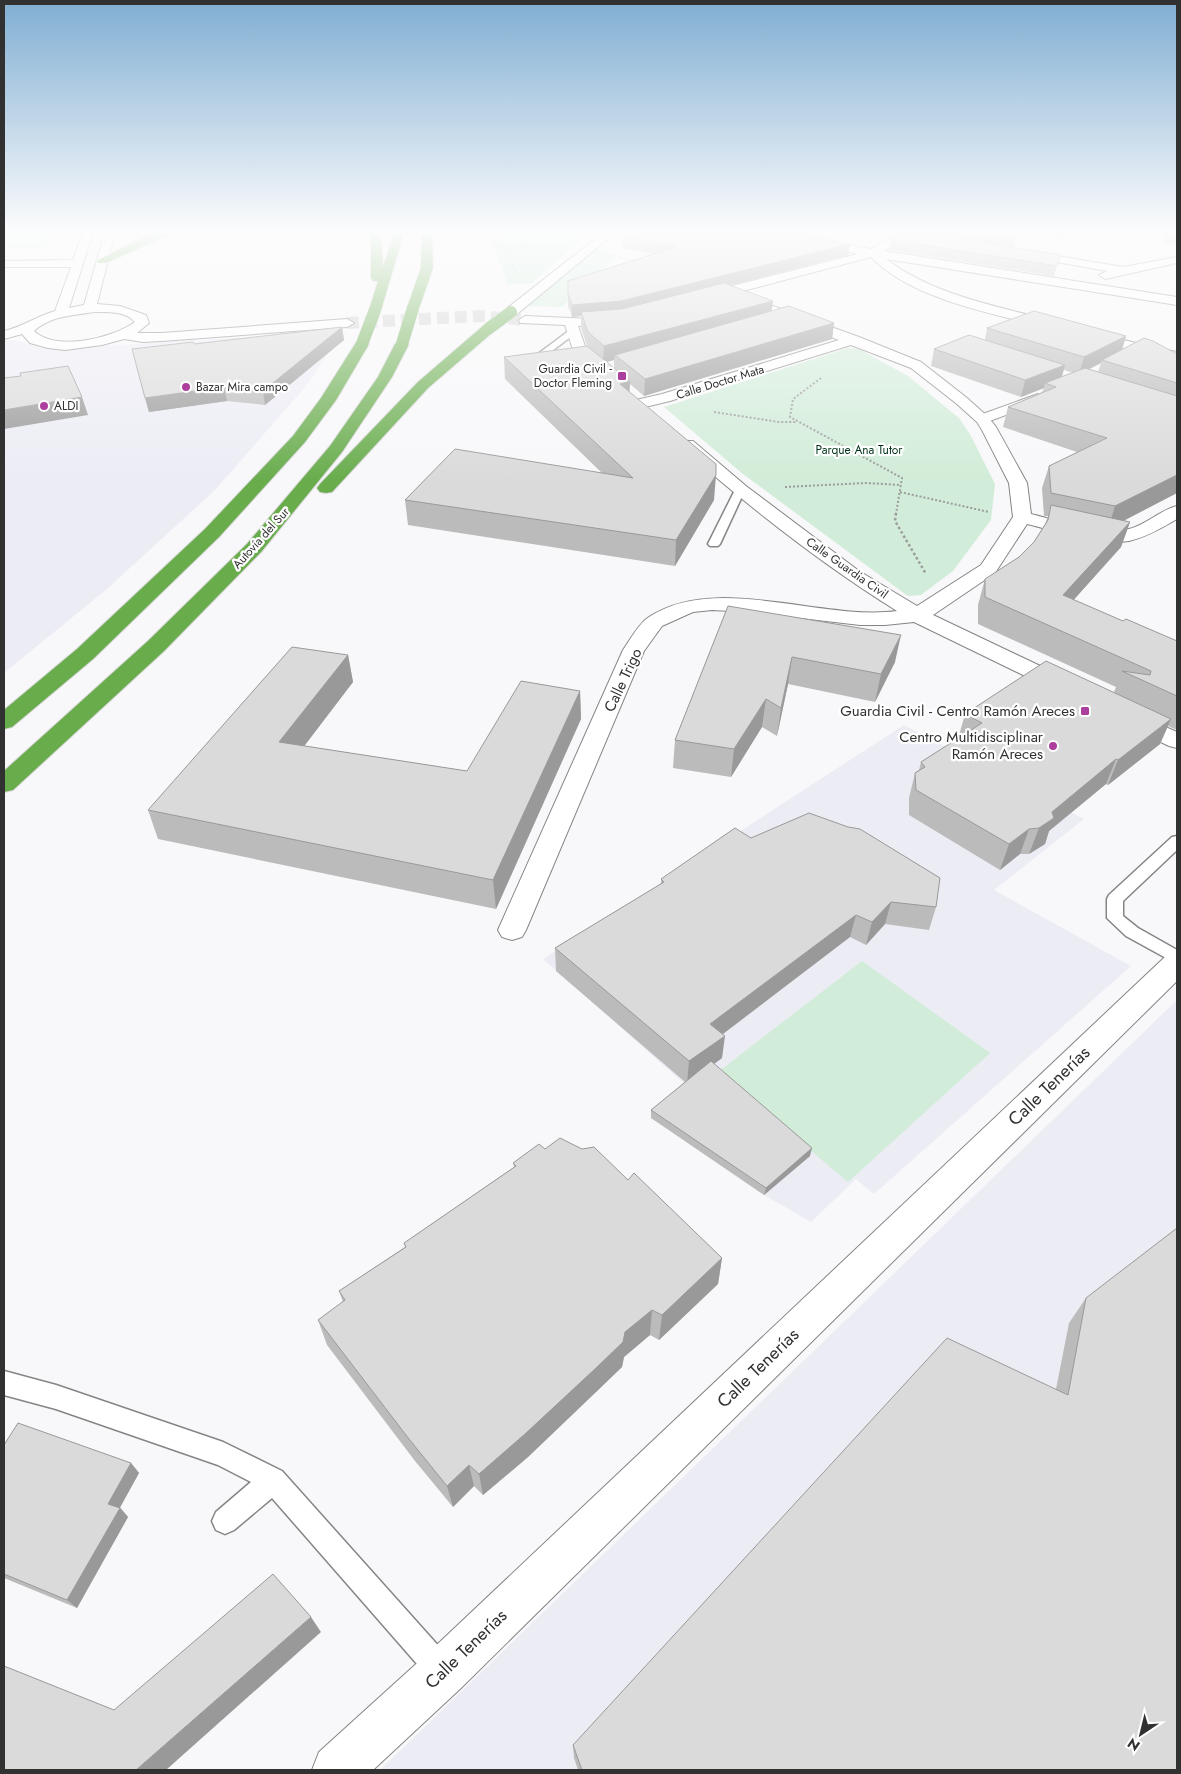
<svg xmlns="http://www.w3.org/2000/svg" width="1181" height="1774" font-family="Jost,sans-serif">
  <rect width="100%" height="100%" fill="#f8f8fa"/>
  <g fill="#ececf5">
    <polygon points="337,331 325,358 306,386 215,490 107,589 4,673 4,340 15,340 38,347 72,348"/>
    <polygon points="904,725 1084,819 994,890 1131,966 874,1194 856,1179 811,1222 764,1195 651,1118 688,1087 543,959"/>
    <polygon points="1177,1000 1177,1770 380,1770"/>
  </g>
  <g fill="#d1ecd8">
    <polygon points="4,232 60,232 44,248 4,249"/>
    <polygon points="488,232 591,232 532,283 508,285"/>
    <polygon points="594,248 618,255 562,307 526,306"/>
    <polygon points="848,348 859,349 908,376 959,418 971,436 995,484 991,520 953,571 921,595 908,596 901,591 743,474 664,407"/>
    <polygon points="862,961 990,1053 848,1182 718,1072"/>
  </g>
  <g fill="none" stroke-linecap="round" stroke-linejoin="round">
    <polyline stroke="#d0d0d2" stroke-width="12" stroke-dasharray="12 6" stroke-linecap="butt" points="347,323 478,316 525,320"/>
    <g stroke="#858586" stroke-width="3">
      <g id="service">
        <polygon points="570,330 577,332 540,360 536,369 530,369 529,367 534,357"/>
        <polygon points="740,487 745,490 720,544 718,546 710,546 708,544 735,490"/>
        <polygon points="1177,836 1177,850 1123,901 1123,916 1138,928 1177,950 1177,964 1126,936 1107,918 1107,899 1109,895 1172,837"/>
        <polygon points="4,1371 56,1385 223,1442 282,1471 451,1660 455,1670 451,1680 441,1684 431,1680 272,1498 234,1530 225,1534 216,1530 212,1521 216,1512 251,1482 218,1465 56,1409 4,1395"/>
      </g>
    </g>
    <g stroke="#858586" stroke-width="2">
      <polygon id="pedestrian" points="1038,394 1044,398 1043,401 987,422 982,423 975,419 977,416"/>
    </g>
    <g stroke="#858586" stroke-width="2">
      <g id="minor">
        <path d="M83 232H93L69 308 84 305 105 232H115L97 304 120 306 146 315 149 323 137 333H162L347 319 354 323 347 327 162 341 143 342 124 339 102 345 65 350 48 348 30 343 22 334 4 339V331C22 327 37 316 55 311L71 267H4V261L73 260ZM95 312C108 312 126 311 135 322 113 338 56 352 34 331 50 316 74 315 95 312Z"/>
        <path d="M750 232H775L871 249 900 232H913L884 251 1177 297V305L886 259C931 293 987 304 1041 318 1086 330 1131 343 1177 352V360C1134 353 1091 340 1048 328 992 313 913 300 871 257L724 296H716L714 293 716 290 858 254 755 235Z"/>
        <polygon points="1021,250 1123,267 1177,257 1177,263 1105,279 1099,275 1107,271 1017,255 1015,253"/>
        <path d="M737 293 859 337 921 362 967 398 987 416 996 427 1027 483 1031 514C1056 520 1104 536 1129 529 1146 525 1160 510 1177 506V519C1162 528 1146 537 1129 541 1096 546 1058 531 1027 524L995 573 933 615 1074 682 1077 687 1074 692 1066 694 1058 692 914 622 885 625H860L749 612 712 610 693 612 662 626 644 651 526 930 522 937 512 940 502 937 498 930 623 650C630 640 639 623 649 617 717 573 820 621 897 611 820 563 749 507 681 447L679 444 681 441H693L746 486 859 571 917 606 981 565 1013 517 1009 483 982 430 977 422 957 404 911 368 851 345 670 401 641 408 636 406 633 403 636 400 662 394 839 340 733 300 731 297 733 294Z"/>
        <polygon points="525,316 593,319 594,322 593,325 578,326 586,349 612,374 610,377 600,377 573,350 565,325 520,323 519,320"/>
        <polygon points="1131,712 1177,732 1177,748 1169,746 1123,724 1119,719 1123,714"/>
        <polygon points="1177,952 1177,981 460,1689 373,1770 312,1770 319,1752 426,1655 1167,955"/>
      </g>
    </g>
    <g stroke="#858586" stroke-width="2">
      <polygon id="tertiary" points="604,232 616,232 516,315 506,315 505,312 506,309"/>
    </g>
    <g stroke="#d6d6d6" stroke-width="2">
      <g id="motorway">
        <polygon points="158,232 174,232 106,263 98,263 96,261 136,241"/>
        <polygon points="367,232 378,232 381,236 383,267 392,239 392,232 402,232 402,239 381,310 375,314 369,310 378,281 373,281 371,278 371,237"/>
        <polygon points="422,232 432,232 433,268 419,308 413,312 407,308 421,268"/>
        <polygon points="488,325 495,329 493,332 428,388 332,492 326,493 320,492 317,488 320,484 418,382 483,326"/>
        <polygon points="362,340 369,344 336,400 305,442 219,537 93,659 12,727 4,729 4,710 77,649 205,529 293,436 321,398 357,341"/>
        <polygon points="402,340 409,344 392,377 342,452 261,552 164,651 13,790 4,792 4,771 148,641 247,544 330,446 378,377 395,344"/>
      </g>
    </g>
    <g stroke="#9c9c9d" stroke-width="1" stroke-dasharray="2 2" stroke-linecap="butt">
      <polyline points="495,232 517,274"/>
      <polyline points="502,245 547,248"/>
      <polyline points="620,257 636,262"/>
    </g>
    <g stroke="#9c9c9d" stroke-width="2" stroke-dasharray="2 2" stroke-linecap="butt">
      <polyline points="821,378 793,399 790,417 902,478 896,514"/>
      <polyline points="714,412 779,422 797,422"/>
      <polyline points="785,487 866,483 901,485"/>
      <polyline points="900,492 989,512"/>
    </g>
    <polyline stroke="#9c9c9d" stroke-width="2.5" stroke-dasharray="2.5 2.5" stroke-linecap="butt" points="896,513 895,521 926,574"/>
    <use href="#service" fill="#fff" fill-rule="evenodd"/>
    <use href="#pedestrian" fill="#fff" fill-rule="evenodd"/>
    <use href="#minor" fill="#fff" fill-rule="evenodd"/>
    <use href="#tertiary" fill="#fff" fill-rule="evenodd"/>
    <use href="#motorway" fill="#68ac4c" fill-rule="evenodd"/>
    <g stroke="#d6d6d6" stroke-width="13" stroke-linecap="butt">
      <g id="motorway-bridge">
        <polyline points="488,329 511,312"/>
        <polyline points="362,344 375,310"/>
        <polyline points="402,344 413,308"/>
      </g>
    </g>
    <use href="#motorway-bridge" stroke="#68ac4c" stroke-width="12"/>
  </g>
  <g fill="#bcbbbb" fill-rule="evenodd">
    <polygon points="928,232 1071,232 1069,237 1004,233 1016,238 1014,247"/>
    <polygon points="1163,232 1177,232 1177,245 1165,244"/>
    <path d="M623 237 848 255 730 285 772 311 834 323 832 339 644 396 630 384 629 392 714 500 675 566 408 525 405 500 602 473 505 379 504 357 587 346 581 328V316L572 317 568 306V281L654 254 623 248ZM614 360V368L607 362Z"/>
    <polygon points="891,240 1060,255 1054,276 889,250"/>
    <polygon points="342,327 344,340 265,405 227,401 149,412 132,349 194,344"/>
    <path d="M987 328 1126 336 1122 350 1177 354V493L1123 520 1130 522 1121 547 1073 600 1123 621 1177 641V730L1168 726 1160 744 1108 785 1106 784 1049 831 1045 844 1029 854H1020L1000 870 909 815V798L915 773 919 770 921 762 958 739 965 714 1114 692 1116 687 978 624V605L985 579 1019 557 1034 542 1045 524 1048 516H1044L1042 488 1049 466 1077 452 1003 427 1008 407 1042 392 1044 388 1021 397 931 366 934 349 985 340ZM1101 363 1098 372 1089 369ZM1064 370 1073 373 1062 377Z"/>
    <polygon points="728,606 895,662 875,702 788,684 777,736 762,727 731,777 673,768 675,740"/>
    <polygon points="348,655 353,682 304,746 467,771 580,691 581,719 496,909 158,839 148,810"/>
    <polygon points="751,838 936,907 929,930 885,924 866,945 850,937 723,1034 722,1058 714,1064 810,1156 764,1195 651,1118 651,1110 685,1082 556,971 555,948 661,884 661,879"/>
    <polygon points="545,1149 628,1180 722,1258 718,1284 659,1340 650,1335 624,1357 622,1367 596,1392 528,1457 483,1495 474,1486 453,1507 415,1461 327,1345 318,1320 343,1302 339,1291 405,1247 404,1243 514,1167 513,1163"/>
    <polygon points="1086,1298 1177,1770 578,1770 574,1758 573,1745 1056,1389 1069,1323"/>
    <polygon points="4,1445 131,1463 139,1473 120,1507 128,1517 77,1608 4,1578"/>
  </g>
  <g fill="#999">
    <polygon points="4,232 10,232 4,238"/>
    <polygon points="850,244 848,255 621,313 581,312 581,316 572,317 572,305"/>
    <polygon points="773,301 771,316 615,355 614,360 603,363 604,346"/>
    <polygon points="834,323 832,339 644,396 645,379"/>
    <polygon points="342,327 344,340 265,405 263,391"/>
    <polygon points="1126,336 1121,353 1102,360 1101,363 1079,374 1084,357"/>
    <polygon points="1065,365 1060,382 1045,383 1044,388 1021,397 1025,380"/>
    <polygon points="630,381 629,403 620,384"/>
    <polygon points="224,387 227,401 149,412 145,398"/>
    <polygon points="82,397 88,415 4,429 4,410"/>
    <polygon points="716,475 714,500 675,566 676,540"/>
    <polygon points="1177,475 1177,493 1108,529 1115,506"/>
    <polygon points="1130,522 1121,547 1054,622 1063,595"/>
    <polygon points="901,635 895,662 875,702 881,674"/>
    <polygon points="348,655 353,682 286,770 279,742"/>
    <polygon points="792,657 788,684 777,736 781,708"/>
    <polygon points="580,691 581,719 496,909 493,880"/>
    <polygon points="766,699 762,727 731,777 734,749"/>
    <polygon points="1171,719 1160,744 1108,785 1118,760"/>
    <polygon points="1116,759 1106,784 1049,831 1045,844 1029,854 1039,828 1052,812"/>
    <polygon points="1029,829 1020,854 1000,870 1009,844"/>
    <polygon points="891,902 885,924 866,945 872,922"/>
    <polygon points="856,915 850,937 707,1046 710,1024"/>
    <polygon points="725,1036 722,1058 687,1084 689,1061"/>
    <polygon points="812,1148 810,1156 764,1195 766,1188"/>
    <polygon points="722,1258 718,1284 659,1340 662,1315"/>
    <polygon points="652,1310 650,1335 624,1357 622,1367 596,1392 528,1457 483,1495 479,1474 625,1332"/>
    <polygon points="131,1463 139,1473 117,1513 108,1504"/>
    <polygon points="469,1465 474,1486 453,1507 447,1486"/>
    <polygon points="120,1508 128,1517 77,1608 67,1600"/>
    <polygon points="311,1617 321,1632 166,1770 136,1770"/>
  </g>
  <g fill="#dbdada" stroke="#999">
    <polygon points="635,232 788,232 850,244 621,301 572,305 568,294 568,281 676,247 623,237"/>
    <polygon points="904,232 921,232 1060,255 1057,266 891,240"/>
    <polygon points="984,232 1003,232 1016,238"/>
    <polygon points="1167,232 1177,232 1177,235 1168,235"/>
    <polygon points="724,283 773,301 604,346 588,332 581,312 622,309"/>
    <polygon points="789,306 834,323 645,379 615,355"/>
    <polygon points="1034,311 1126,336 1084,357 987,328"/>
    <polygon points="342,327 263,391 224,387 145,398 132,349 193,342 194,344"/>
    <polygon points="969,335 1065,365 1025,380 934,349"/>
    <polygon points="1144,338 1153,341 1177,354 1177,383 1102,360"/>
    <polygon points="587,346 630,381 620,384 716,464 716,475 676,540 405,500 455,449 633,478 504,357"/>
    <polygon points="68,366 82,397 4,410 4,378 21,376 20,373"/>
    <polygon points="1085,368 1177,396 1177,475 1115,506 1051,493 1049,466 1107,438 1008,407 1056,387 1045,383"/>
    <polygon points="1051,505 1130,522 1063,595 1123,621 1126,619 1177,641 1177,696 1122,671 1150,675 1151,671 985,597 985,579 1019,557 1034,542 1048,520"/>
    <polygon points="728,606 901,635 881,674 792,657 781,708 766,699 734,749 675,740"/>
    <polygon points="292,647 348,655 279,742 467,771 521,681 580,691 493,880 148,810"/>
    <polygon points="1046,661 1171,719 1118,760 1116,759 1052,812 1054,818 1039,828 1029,829 1009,844 916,790 915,773 925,767 921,762 982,723 965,714"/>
    <polygon points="809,813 848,827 860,829 940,878 936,907 891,902 872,922 856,915 710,1024 725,1036 689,1061 555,948 664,882 661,879 735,828 751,838"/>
    <polygon points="711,1061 812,1148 766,1188 651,1110"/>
    <polygon points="560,1138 582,1149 594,1147 628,1180 634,1173 722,1258 662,1315 652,1310 625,1332 623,1342 596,1368 525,1434 479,1474 469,1465 447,1486 409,1439 318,1320 345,1300 339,1291 406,1247 404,1243 516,1166 513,1163 539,1144 545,1149"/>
    <polygon points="1177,1228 1177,1770 582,1770 573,1745 947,1338 1068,1395 1086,1298"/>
    <polygon points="18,1423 131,1463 108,1504 120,1508 67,1600 4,1574 4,1445"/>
    <polygon points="273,1574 311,1617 136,1770 4,1770 4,1666 114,1710"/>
  </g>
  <linearGradient id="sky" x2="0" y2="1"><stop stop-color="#80aed2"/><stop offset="0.48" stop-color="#fcfcfd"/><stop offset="1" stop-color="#fcfcfd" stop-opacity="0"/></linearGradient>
  <rect width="1181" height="481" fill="url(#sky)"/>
  <g fill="#ac3f9e" stroke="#fff" stroke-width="2">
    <rect x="617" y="371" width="10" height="10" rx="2.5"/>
    <circle cx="186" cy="387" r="5"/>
    <circle cx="44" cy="406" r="5"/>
    <rect x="1080" y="706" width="10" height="10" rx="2.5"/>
    <circle cx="1053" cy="746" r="5"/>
  </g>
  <g text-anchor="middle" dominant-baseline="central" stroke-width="4.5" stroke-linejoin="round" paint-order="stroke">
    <g font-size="12" fill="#313132" stroke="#fff" text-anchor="start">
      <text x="612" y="369" text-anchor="end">Guardia Civil -<tspan x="612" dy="14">Doctor Fleming</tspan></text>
      <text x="196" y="387">Bazar Mira campo</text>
      <text x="54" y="406">ALDI</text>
    </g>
    <g font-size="12" fill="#313132" stroke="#fff">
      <text transform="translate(720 382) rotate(-17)">Calle Doctor Mata</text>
      <text transform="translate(261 538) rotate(-48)">Autovía del Sur</text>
      <text transform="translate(847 568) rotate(35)">Calle Guardia Civil</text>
    </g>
    <g font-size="12" fill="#013318" stroke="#fff">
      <text x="859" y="450">Parque Ana Tutor</text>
    </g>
    <g font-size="15" fill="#313132" stroke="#fff">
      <text transform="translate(623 680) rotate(-65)">Calle Trigo</text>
    </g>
    <g font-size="15" fill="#313132" stroke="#fff" text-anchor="end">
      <text x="1075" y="711">Guardia Civil - Centro Ramón Areces</text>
      <text x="1043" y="737">Centro Multidisciplinar<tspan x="1043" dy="17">Ramón Areces</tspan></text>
    </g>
    <g font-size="18" fill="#313132" stroke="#fff">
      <text transform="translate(1049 1086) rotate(-44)">Calle Tenerías</text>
      <text transform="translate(758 1368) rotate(-44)">Calle Tenerías</text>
      <text transform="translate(466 1649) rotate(-44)">Calle Tenerías</text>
    </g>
  </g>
  <rect width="1181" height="1774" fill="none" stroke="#313132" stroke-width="10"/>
  <g transform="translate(1141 1734) rotate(215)" stroke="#ffffff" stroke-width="4" paint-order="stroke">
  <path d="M0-4L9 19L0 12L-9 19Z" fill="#313132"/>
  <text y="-8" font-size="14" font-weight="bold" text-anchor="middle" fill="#313132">N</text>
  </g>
</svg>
